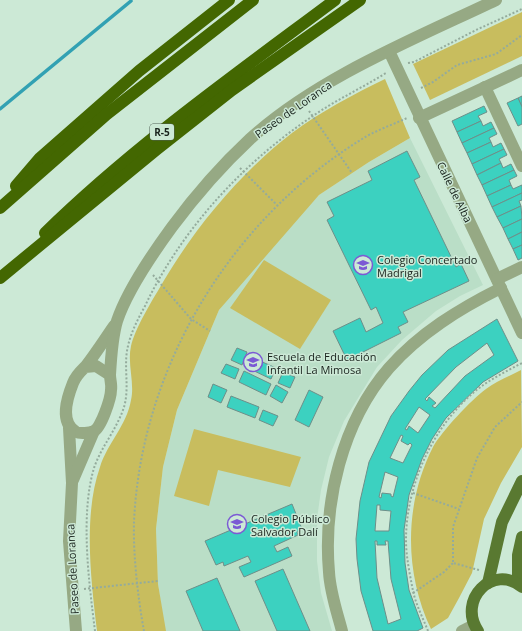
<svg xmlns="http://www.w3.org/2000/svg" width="522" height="631" font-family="'Open Sans',sans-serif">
  <rect width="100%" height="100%" fill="#cce9d6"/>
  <polygon fill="#badec7" points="410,138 483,285 460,296 436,311 402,340 377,367 344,421 329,457 321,490 317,519 317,561 321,593 332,631 165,631 158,584 156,529 163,467 177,410 219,310 270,244 319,195 369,162"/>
  <g fill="#c8bd5e">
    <polygon points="522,12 522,56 430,100 413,64"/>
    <path d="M385 79 410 138 369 162 319 195 219 310 177 410 163 467 156 529 158 584 166 631H97C91 581 83 515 100 467 107 444 127 425 131 400 135 383 127 364 131 346 135 329 150 304 159 289 192 231 239 174 292 133 320 112 354 94 385 79Z"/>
    <polygon points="264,260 331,300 300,349 230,308"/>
    <path d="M521 370 522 447 501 483 484 519 472 573 459 598 448 618 431 629C404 572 404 504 433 447 442 431 471 400 486 389 496 381 510 376 521 370Z"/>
    <polygon points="194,429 301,457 290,487 218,470 209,506 174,496"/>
  </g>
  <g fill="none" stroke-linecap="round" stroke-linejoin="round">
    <polyline stroke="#32a1b3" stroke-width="3.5" points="0,109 131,1"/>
  </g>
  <g fill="#3cd1c0" stroke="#6d8f89" fill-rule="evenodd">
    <polygon points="522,96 522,107 518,98"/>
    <polygon points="518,98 522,107 522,124 518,126 507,103"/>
    <polygon points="484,106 487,112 478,116 481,121 457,132 452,121"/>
    <polygon points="481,121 483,126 491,122 494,128 462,143 457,132"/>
    <polygon points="494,128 497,134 489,138 491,142 467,153 462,143"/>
    <polygon points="491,142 493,147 501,143 504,149 472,164 467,153"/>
    <polygon points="504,149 507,155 499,159 501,163 477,175 472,164"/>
    <polygon points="407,151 420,177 414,180 456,267 461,264 469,281 403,312 408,322 398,327 401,333 347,360 333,331 360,318 366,332 383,323 376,307 371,310 327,220 334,216 327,202 372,180 368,171"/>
    <polygon points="501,163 503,168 511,164 514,170 482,185 477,175"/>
    <polygon points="514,170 517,176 509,180 511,185 487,196 482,185"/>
    <polygon points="511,185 513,189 522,185 522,193 492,207 487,196"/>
    <polygon points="522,193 522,200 519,201 521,206 497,217 492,207"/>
    <polygon points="521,206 522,219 503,228 497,217"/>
    <polygon points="522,219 522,232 508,239 503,228"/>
    <polygon points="522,232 522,245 513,249 508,239"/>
    <polygon points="522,245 522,258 518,260 513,249"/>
    <path d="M497 319 518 361 483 382 446 418 432 439 422 459 409 495 404 530 405 563 409 590 423 628 417 631H373L361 591 357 559 356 539 360 501 369 462 391 416 409 391 422 375 448 350ZM487 343 494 355 465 376 435 408 432 406 436 403 429 397 427 401 425 399 456 367ZM419 407 430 415 418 433 409 426 407 430 405 429ZM401 435 403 436 401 441 408 445 410 443 412 445 403 463 390 458ZM385 472 398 477 393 497 391 496V494L382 493 381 498 379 497ZM377 505H380V510L391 511 389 531H375ZM375 541H377V545H386L385 541H388L391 579 401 619 388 624 377 578Z"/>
    <polygon points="237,348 247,352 242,365 231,360"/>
    <polygon points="251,357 276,368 271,379 246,367"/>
    <polygon points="226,364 239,369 235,379 221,373"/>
    <polygon points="244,371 271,384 266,395 239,382"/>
    <polygon points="283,372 295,377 290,388 278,383"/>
    <polygon points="213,384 227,390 221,403 208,397"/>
    <polygon points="276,385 288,392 282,403 270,396"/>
    <polygon points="309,390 323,397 309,427 295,420"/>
    <polygon points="231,396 259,407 255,418 227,407"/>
    <polygon points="263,410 278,416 273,426 259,420"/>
    <polygon points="292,504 302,529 297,532 298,535 274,546 277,552 288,547 292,556 244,577 239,567 251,562 248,556 224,566 223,562 216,565 205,541"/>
    <polygon points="283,569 310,631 277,631 255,581"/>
    <polygon points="217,578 240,631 203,631 186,591"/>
  </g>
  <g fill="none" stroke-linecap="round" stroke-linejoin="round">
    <g stroke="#94ab9c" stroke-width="2" stroke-dasharray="2 2" stroke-linecap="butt">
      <polyline points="408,63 414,62 476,30 522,9"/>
      <polyline points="421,88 433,82 457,65 496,54 522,35"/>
      <polyline points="309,111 352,173"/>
      <polyline points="240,168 277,205"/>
      <polyline points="153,275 191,319 210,331"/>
      <polyline points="413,493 459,509"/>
      <polyline points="479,570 453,563 453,527 477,458 495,427 522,402"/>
      <polyline points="84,589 158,581"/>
      <polyline points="413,593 444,572 453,563"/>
      <path d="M95 631C89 583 80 515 94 468 101 447 117 429 124 407 130 387 123 366 128 346 131 332 138 319 145 306 180 232 240 166 307 120 332 102 360 89 386 73"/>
      <path d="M144 631C138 599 133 554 134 522 141 365 233 216 367 136 380 129 394 124 407 118"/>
      <path d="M428 631C423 618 416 605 413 591 410 575 406 557 406 540 406 486 432 428 473 393 488 380 505 372 522 363"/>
    </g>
    <g stroke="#96a984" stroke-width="12">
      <polyline points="389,51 522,333"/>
      <polyline points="485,87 522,166"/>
      <polyline points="419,118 522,70"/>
      <polyline points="497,279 522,267"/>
      <path d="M85 367 96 366 110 375C110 380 112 385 111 390 111 398 101 428 94 431 90 433 80 434 76 432 59 422 67 398 73 383 76 375 81 371 86 366 96 353 105 339 114 326"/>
      <path d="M110 375C111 357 112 338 117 321 127 291 153 253 172 227 195 196 221 166 250 139 317 78 414 39 496 0"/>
      <polyline points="69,428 72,483 69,541 76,631"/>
      <polyline points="73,480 94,431"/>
      <path d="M342 631C337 612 330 592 329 572 323 503 342 422 389 368 420 333 459 309 501 288"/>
      <polyline points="462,631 474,625"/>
    </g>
    <g stroke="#597931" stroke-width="12">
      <polyline points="488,583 502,522 522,481"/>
      <polyline points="518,583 518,555 522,537"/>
      <path d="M478 631C457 600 493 563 522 587"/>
    </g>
    <g stroke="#436701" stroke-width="12">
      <polyline points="16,186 40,158 139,71 229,0"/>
      <polyline points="0,208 107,114 253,0"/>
      <path d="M45 233C134 146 236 74 335 0"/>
      <polyline points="0,278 157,149 232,90 360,0"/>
    </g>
  </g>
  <defs>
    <g id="school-ring" transform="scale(1)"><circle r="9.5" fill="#cce9d6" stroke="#7b5ad4" stroke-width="1.5"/><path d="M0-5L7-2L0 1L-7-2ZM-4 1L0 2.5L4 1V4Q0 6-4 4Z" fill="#7b5ad4"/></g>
  </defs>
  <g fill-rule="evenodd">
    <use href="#school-ring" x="363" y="265"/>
    <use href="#school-ring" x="253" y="362"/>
    <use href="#school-ring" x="237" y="524"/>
  </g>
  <g text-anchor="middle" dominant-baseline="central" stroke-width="3" stroke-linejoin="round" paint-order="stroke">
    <rect fill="#cce9d6" stroke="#4f5e54" stroke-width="1" x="150" y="124" width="24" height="16" rx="3"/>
    <g font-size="10" font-weight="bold" fill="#19231d">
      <text x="162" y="132">R-5</text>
    </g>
    <g font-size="11" fill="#19231d" stroke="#cce9d6">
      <text transform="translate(293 109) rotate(-35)">Paseo de Loranca</text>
      <text transform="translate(455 192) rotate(64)">Calle de Alba</text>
      <text transform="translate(72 569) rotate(-93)">Paseo de Loranca</text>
    </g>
    <g font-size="11" fill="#19231d" stroke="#cce9d6" text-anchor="start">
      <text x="377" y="259">Colegio Concertado<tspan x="377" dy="13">Madrigal</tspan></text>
      <text x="267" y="356">Escuela de Educación<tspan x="267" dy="13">Infantil La Mimosa</tspan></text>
      <text x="251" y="518">Colegio Público<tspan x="251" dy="13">Salvador Dalí</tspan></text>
    </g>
  </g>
</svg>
